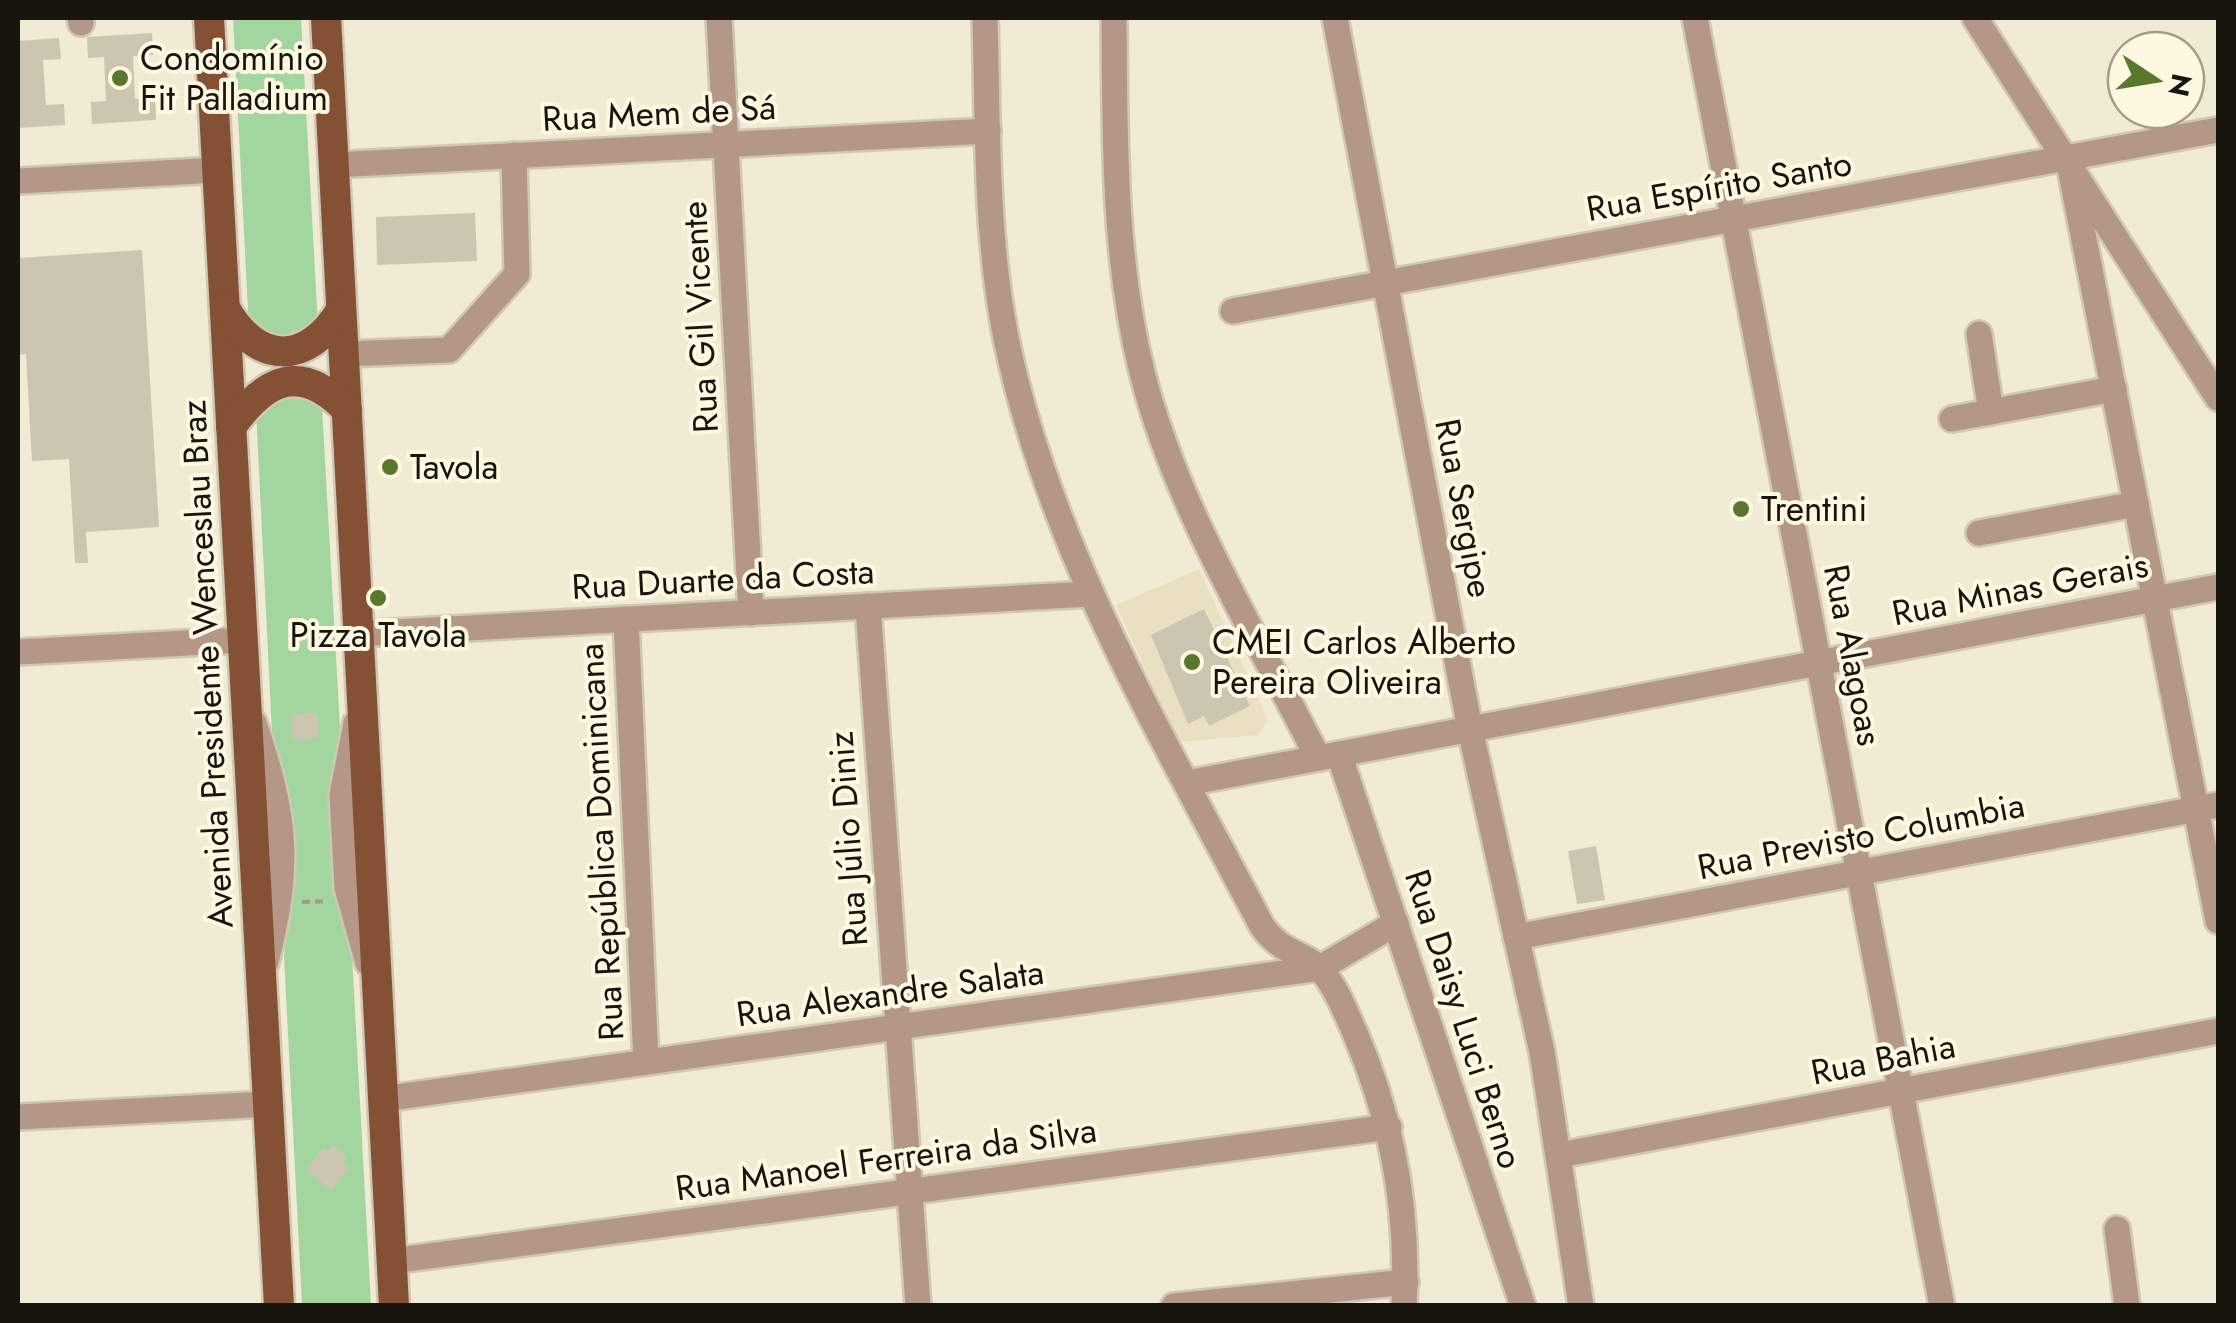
<svg xmlns="http://www.w3.org/2000/svg" width="2236" height="1323" font-family="Jost,sans-serif">
  <rect width="100%" height="100%" fill="#f1ead5"/>
  <polygon fill="#e9e0c4" points="1199,569 1268,720 1258,735 1178,742 1116,605"/>
  <g fill="#a3d69e">
    <polygon points="233,18 301,18 318,326 297,343 249,329"/>
    <polygon points="301,392 322,407 340,728 330,791 336,890 352,955 371,1305 302,1305 284,956 292,891 286,791 272,733 256,411 262,400"/>
  </g>
  <g fill="#ccc5b1">
    <polygon points="152,33 153,55 133,56 135,99 155,98 156,120 92,124 91,102 106,101 104,57 88,58 87,37"/>
    <polygon points="59,38 61,59 43,60 46,105 64,104 65,125 18,128 18,41"/>
    <polygon points="475,213 477,261 377,265 376,217"/>
    <polygon points="142,250 159,527 86,532 88,563 75,563 69,459 32,461 26,354 18,355 18,258"/>
    <polygon points="1204,609 1250,706 1209,726 1204,716 1188,724 1151,635"/>
    <polygon points="317,713 319,738 293,740 291,715"/>
    <polygon points="1596,846 1605,900 1577,904 1568,851"/>
    <polygon points="333,1145 347,1157 342,1163 349,1168 331,1190 306,1169 323,1148 327,1151"/>
  </g>
  <g fill="none" stroke-linecap="round" stroke-linejoin="round">
    <g stroke="#cec8b5" stroke-width="30">
      <g id="minor">
        <polyline points="80,18 81,23"/>
        <polyline points="719,18 751,613"/>
        <path d="M985 18C988 126 985 236 1007 343 1051 552 1164 739 1262 926 1281 954 1306 953 1322 971 1337 989 1346 1013 1355 1033 1393 1121 1409 1210 1404 1306"/>
        <path d="M1114 18C1115 136 1113 257 1142 372 1176 508 1256 634 1318 758"/>
        <polyline points="1335,18 1470,729 1542,1052 1581,1306"/>
        <polyline points="1695,18 1942,1306"/>
        <polyline points="1975,18 2218,398"/>
        <polyline points="2068,158 2218,921"/>
        <polyline points="333,165 988,131"/>
        <polyline points="18,181 218,170"/>
        <polyline points="1233,311 2218,130"/>
        <polyline points="1979,334 1991,412"/>
        <polyline points="344,354 449,350 517,274 514,155"/>
        <polyline points="1952,419 2114,389"/>
        <polyline points="1979,533 2136,504"/>
        <polyline points="868,606 918,1306"/>
        <polyline points="626,619 646,1062"/>
        <polyline points="358,634 1091,594"/>
        <polyline points="18,652 243,640"/>
        <path d="M254 723C286 817 291 865 266 962"/>
        <polyline points="356,723 342,795 347,888 368,963"/>
        <polyline points="1339,754 1523,1306"/>
        <polyline points="1187,783 2218,587"/>
        <polyline points="1516,937 2218,805"/>
        <polyline points="383,1099 1320,968 1396,923"/>
        <polyline points="18,1117 268,1104"/>
        <polyline points="1560,1155 2218,1031"/>
        <polyline points="2117,1229 2127,1306"/>
        <polyline points="392,1261 1389,1127"/>
        <polyline points="1174,1306 1406,1282"/>
      </g>
    </g>
    <g stroke="#cec8b5" stroke-width="35">
      <g id="major">
        <polyline points="209,18 279,1306"/>
        <polyline points="326,18 394,1306"/>
        <path d="M225 308C257 365 307 366 341 310"/>
        <path d="M231 427C266 378 301 362 347 410"/>
      </g>
    </g>
    <polyline stroke="#a29c8c" stroke-width="4" stroke-dasharray="8 5" stroke-linecap="butt" points="302,902 328,901"/>
    <use href="#minor" stroke="#b59787" stroke-width="25"/>
    <use href="#major" stroke="#845134" stroke-width="30"/>
  </g>
  <g fill="#59782d" stroke="#fef8e3" stroke-width="4">
    <circle cx="120" cy="78" r="10"/>
    <circle cx="390" cy="467" r="10"/>
    <circle cx="1741" cy="509" r="10"/>
    <circle cx="378" cy="598" r="10"/>
    <circle cx="1192" cy="662" r="10"/>
  </g>
  <g text-anchor="middle" dominant-baseline="central" stroke-width="8" stroke-linejoin="round" paint-order="stroke">
    <g font-size="35" fill="#18150e" stroke="#fef8e3" text-anchor="start">
      <text x="140" y="58">Condomínio<tspan x="140" dy="40">Fit Palladium</tspan></text>
      <text x="410" y="467">Tavola</text>
      <text x="1761" y="509">Trentini</text>
      <text x="378" y="635" text-anchor="middle">Pizza Tavola</text>
      <text x="1212" y="642">CMEI Carlos Alberto<tspan x="1212" dy="40">Pereira Oliveira</tspan></text>
    </g>
    <g font-size="35" fill="#18150e" stroke="#fef8e3">
      <text transform="translate(659 113) rotate(-3)">Rua Mem de Sá</text>
      <text transform="translate(1719 186) rotate(-10)">Rua Espírito Santo</text>
      <text transform="translate(700 317) rotate(-93)">Rua Gil Vicente</text>
      <text transform="translate(1464 508) rotate(79)">Rua Sergipe</text>
      <text transform="translate(723 579) rotate(-3)">Rua Duarte da Costa</text>
      <text transform="translate(2020 589) rotate(-11)">Rua Minas Gerais</text>
      <text transform="translate(1853 655) rotate(79)">Rua Alagoas</text>
      <text transform="translate(207 664) rotate(-93)">Avenida Presidente Wenceslau Braz</text>
      <text transform="translate(1861 836) rotate(-11)">Rua Previsto Columbia</text>
      <text transform="translate(848 839) rotate(-94)">Rua Júlio Diniz</text>
      <text transform="translate(601 842) rotate(-93)">Rua República Dominicana</text>
      <text transform="translate(890 993) rotate(-8)">Rua Alexandre Salata</text>
      <text transform="translate(1464 1019) rotate(72)">Rua Daisy Luci Berno</text>
      <text transform="translate(1883 1059) rotate(-11)">Rua Bahia</text>
      <text transform="translate(886 1159) rotate(-8)">Rua Manoel Ferreira da Silva</text>
    </g>
  </g>
  <rect width="2236" height="1323" fill="none" stroke="#18150e" stroke-width="40"/>
  <g transform="translate(2156 80) rotate(102)"><circle r="48" fill="#fef8e3" stroke="#a29d8e" stroke-width="2.5"/>
  <path d="M0-8L18 38L0 25L-18 38Z" fill="#59782d"/>
  <text y="-15" font-size="28" font-weight="bold" text-anchor="middle" fill="#18150e">N</text>
  </g>
</svg>
